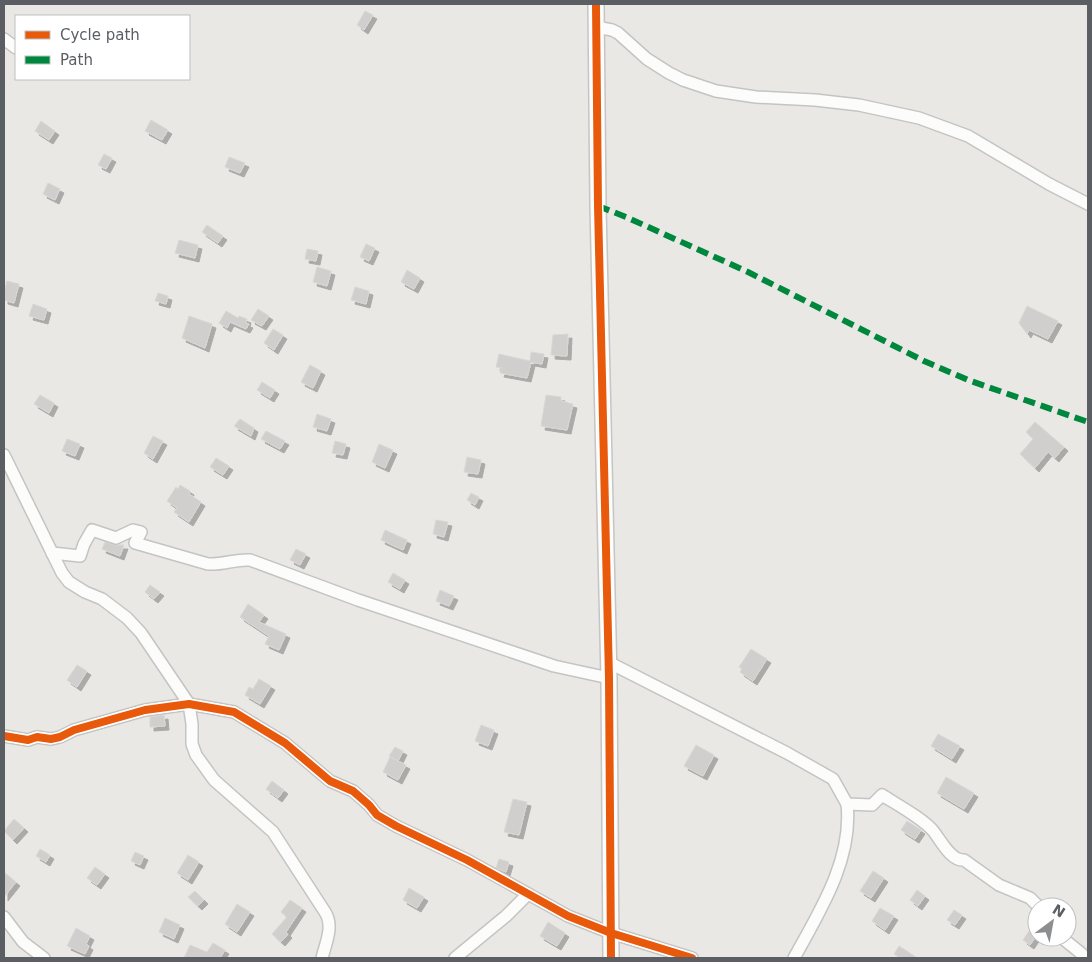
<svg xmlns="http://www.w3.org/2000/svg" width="1092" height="962" font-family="'DejaVu Sans',sans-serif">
  <defs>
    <filter id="shadow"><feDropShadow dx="4" dy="4" stdDeviation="0" flood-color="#0004"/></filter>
  </defs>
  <rect width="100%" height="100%" fill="#eae8e5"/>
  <g fill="#d1cfce" stroke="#d9d7d4" filter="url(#shadow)">
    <polygon points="365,11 373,15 364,30 357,25"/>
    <polygon points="151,120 168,130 162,140 145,131"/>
    <polygon points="41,121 55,131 49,140 35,131"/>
    <polygon points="104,154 112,158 106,169 98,165"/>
    <polygon points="229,157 245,163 240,173 225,167"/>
    <polygon points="48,183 60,189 55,200 43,194"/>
    <polygon points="207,225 223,236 218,243 202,232"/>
    <polygon points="179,240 198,245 195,258 175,253"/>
    <polygon points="366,244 375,248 369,261 360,257"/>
    <polygon points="307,249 318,251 316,261 305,259"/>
    <polygon points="317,267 331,271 327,286 313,282"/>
    <polygon points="407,270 420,278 414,289 401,282"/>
    <polygon points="7,281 19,284 14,303 4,300 4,291"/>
    <polygon points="355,287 369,291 366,304 351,300"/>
    <polygon points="158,293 168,296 166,304 155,301"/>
    <polygon points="33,304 47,309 44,320 29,316"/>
    <polygon points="1027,306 1058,321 1048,339 1029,330 1027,334 1019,323"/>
    <polygon points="258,309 269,316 262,326 251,320"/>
    <polygon points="226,311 238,318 239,316 247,319 246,323 249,324 246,329 230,322 227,328 219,323"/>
    <polygon points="189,316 212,324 205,348 182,338"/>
    <polygon points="273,329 283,335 274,350 264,343"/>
    <polygon points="568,334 567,356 551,355 553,335"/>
    <polygon points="531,352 544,354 542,364 531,362 527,378 500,373 502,368 496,367 499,354 530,361"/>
    <polygon points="310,365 321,371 313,388 301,382"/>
    <polygon points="262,382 275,390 270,398 257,390"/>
    <polygon points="40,395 54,403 49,413 34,404"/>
    <polygon points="546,395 561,397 561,401 573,404 567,430 541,426"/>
    <polygon points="317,414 331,419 327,431 313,427"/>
    <polygon points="240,419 254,428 251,436 234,426"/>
    <polygon points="1035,422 1064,447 1055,458 1048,452 1035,468 1020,454 1033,439 1026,432"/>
    <polygon points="266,431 285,441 280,449 261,439"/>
    <polygon points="153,436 163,441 153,459 144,453"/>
    <polygon points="67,439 80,444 75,456 62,451"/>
    <polygon points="335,441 346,444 343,455 332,453"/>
    <polygon points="379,444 393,450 385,468 372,462"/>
    <polygon points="467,457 481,460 478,474 464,472"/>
    <polygon points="216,458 229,466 223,475 210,467"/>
    <polygon points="180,485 190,491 189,494 201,502 189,522 174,512 177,508 167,501 176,487 178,489"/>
    <polygon points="471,493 479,497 475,505 467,500"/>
    <polygon points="436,520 448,522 444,537 433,534"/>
    <polygon points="385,530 407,540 403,550 381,540"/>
    <polygon points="105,542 114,545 124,545 120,556 102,549"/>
    <polygon points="296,549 306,554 300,565 290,560"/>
    <polygon points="393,573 405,580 400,589 388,582"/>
    <polygon points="150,585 160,592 154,599 145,592"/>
    <polygon points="440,590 454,596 449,606 436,601"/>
    <polygon points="248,604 264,615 259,622 286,634 279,650 265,644 269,636 240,617"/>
    <polygon points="751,649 767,659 753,681 740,672 742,669 739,667"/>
    <polygon points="77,665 87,671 77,687 67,680"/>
    <polygon points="259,679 271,686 260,704 245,695 249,687 253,689"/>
    <polygon points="164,715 165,726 150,727 150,717"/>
    <polygon points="481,725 494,730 488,746 475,741"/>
    <polygon points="938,734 960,746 952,759 931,746"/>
    <polygon points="696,745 714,755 703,776 684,766"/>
    <polygon points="395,747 403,751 398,761 389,756"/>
    <polygon points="390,757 406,765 398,780 383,772"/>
    <polygon points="946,777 974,793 964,809 937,793"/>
    <polygon points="272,781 284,790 278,798 266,789"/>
    <polygon points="513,799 527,802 519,835 504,832"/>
    <polygon points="14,819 24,828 13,840 4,831"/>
    <polygon points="907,821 921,830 915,839 901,830"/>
    <polygon points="40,849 50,855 46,862 36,856"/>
    <polygon points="135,852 144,856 140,865 131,861"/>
    <polygon points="188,855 199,862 188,880 177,873"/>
    <polygon points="499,859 509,862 506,872 496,868"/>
    <polygon points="95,867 105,874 97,885 87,878"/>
    <polygon points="873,871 884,878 871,898 860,891"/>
    <polygon points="4,872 16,882 4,897"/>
    <polygon points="409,888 424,897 417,908 403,900"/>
    <polygon points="917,890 925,896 918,906 910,900"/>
    <polygon points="195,891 204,900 198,906 188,897"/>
    <polygon points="290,900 302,908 286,932 288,934 281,942 272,934 287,917 281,912"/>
    <polygon points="237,904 250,912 237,932 225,924"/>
    <polygon points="880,908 894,916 885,930 872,921"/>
    <polygon points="954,910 962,915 955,925 947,920"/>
    <polygon points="165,918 180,925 174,939 159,932"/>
    <polygon points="548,922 565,933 557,946 540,936"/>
    <polygon points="76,928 90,936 86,944 89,946 85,954 67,946"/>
    <polygon points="1029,931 1036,936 1030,945 1023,940"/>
    <polygon points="213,943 225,950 220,958 184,958 190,945 207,952"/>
    <polygon points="899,946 907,951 917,958 900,958 894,954"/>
  </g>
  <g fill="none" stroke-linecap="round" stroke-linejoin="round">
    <g stroke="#c4c4c4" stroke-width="14">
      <g id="street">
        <polyline points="596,27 612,30 618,33 647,59 669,73 683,80 716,91 756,97 815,100 859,105 919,118 968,136 1049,184 1088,204"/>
        <polyline points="4,39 16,48"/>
        <path d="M4 455 62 573 69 582 85 592 102 599 127 618 141 633 189 704 192 724V744L196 755 214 780 273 832 325 912C334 926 326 942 322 958"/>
        <path d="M52 553 80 556 84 544 92 530 116 538 133 530 141 532 135 543 208 564C222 565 236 559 250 560L358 600 554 666 609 678"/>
        <path d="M608 662 787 753 833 779 847 804 872 805 882 795C896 804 924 819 934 832 941 841 951 861 964 860L999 885 1030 898 1039 907"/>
        <polyline points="4,736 28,740 37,737 51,739 60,737 74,730 145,710 189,704 234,712 285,743 330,781 353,791 369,805 377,815 396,826 467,860 568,916 611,933 692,958"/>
        <polyline points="4,917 23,942 44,958"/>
        <polyline points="1061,937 1082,954 1083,958"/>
        <polyline points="455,958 506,916 528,894"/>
        <path d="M794 958C820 911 853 859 847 804"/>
      </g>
    </g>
    <g stroke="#c5c5c6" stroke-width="18">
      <polyline id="secondary" points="596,4 598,206 609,678 611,958"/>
    </g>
    <use href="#street" stroke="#fcfcfb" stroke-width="11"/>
    <use href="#secondary" stroke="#fcfcfb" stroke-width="15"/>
    <polyline stroke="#00873e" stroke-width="6" stroke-dasharray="12 6" stroke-linecap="butt" points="598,206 626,217 748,272 924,361 968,380 1088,422"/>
    <g stroke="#fff" stroke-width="11">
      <g id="cycleway">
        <polyline points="596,4 598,206 609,678 611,958"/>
        <polyline points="4,736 28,740 37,737 51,739 60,737 74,730 145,710 189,704 234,712 285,743 330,781 353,791 369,805 377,815 396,826 467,860 568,916 611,933 692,958"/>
      </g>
    </g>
    <use href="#cycleway" stroke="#e8590c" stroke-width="8"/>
  </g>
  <rect width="1092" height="962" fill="none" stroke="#5b5e62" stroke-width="10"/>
  <rect x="15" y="15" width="175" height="65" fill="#ffffff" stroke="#bdbfc0"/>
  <rect x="25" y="31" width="25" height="8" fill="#e8590c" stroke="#bdbfc0"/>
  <text x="60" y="40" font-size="15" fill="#5b5e62">Cycle path</text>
  <rect x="25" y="56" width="25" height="8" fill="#00873e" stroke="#bdbfc0"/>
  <text x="60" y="65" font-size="15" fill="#5b5e62">Path</text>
  <g transform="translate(1052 922) rotate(32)"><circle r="24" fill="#ffffff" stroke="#bdbfc0"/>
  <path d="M0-4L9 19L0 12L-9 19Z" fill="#8d8e90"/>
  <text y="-8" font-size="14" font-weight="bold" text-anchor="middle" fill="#5b5e62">N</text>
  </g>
</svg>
